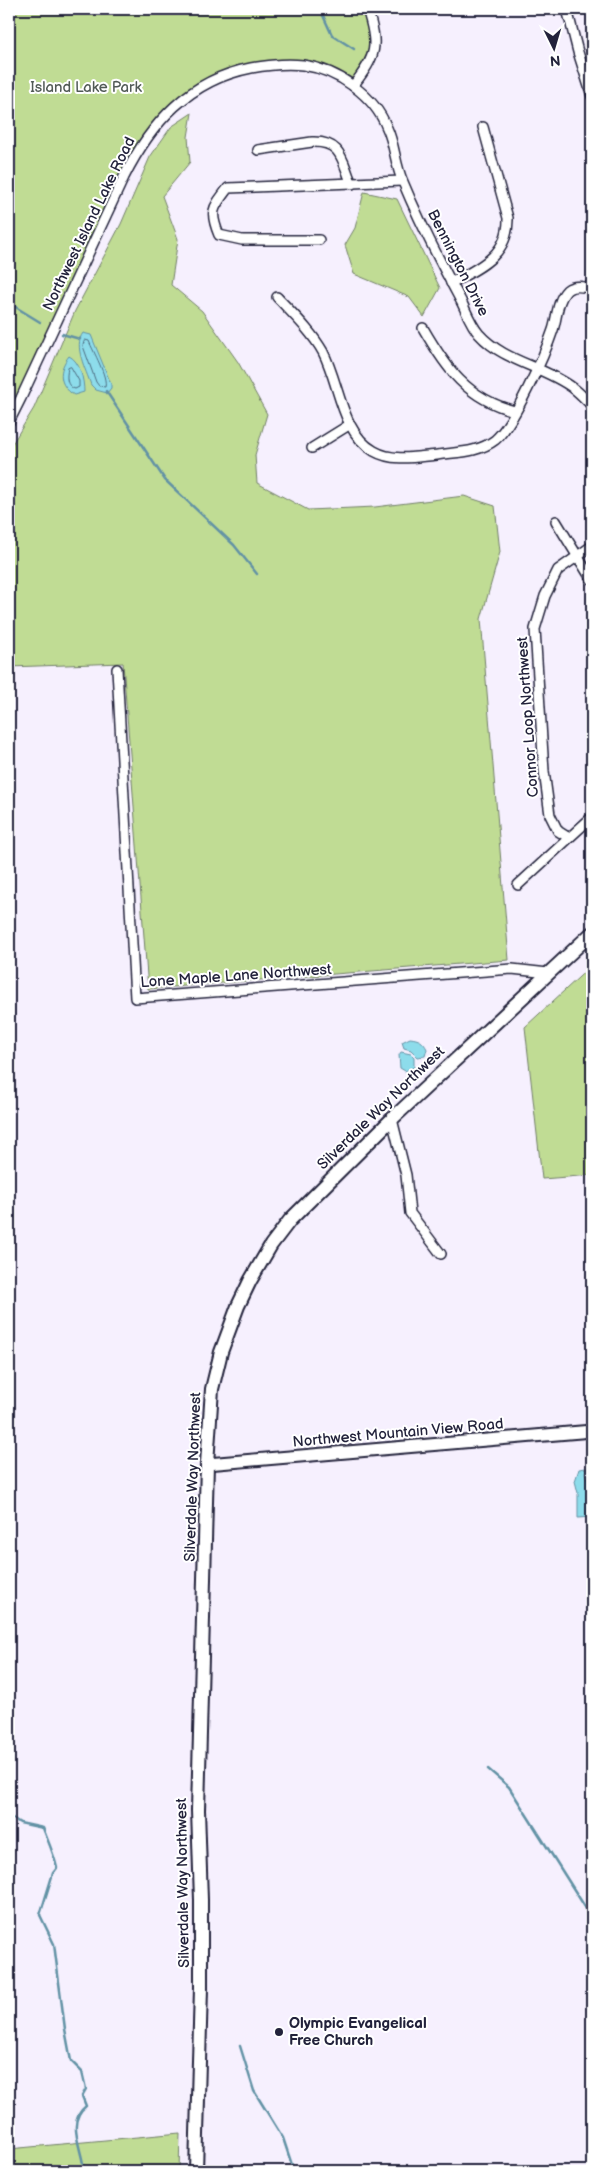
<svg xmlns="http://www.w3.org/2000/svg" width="601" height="2180" font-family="'Balsamiq Sans',sans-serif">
  <rect width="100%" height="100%" fill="#f6f0fe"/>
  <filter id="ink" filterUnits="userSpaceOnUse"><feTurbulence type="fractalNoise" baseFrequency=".02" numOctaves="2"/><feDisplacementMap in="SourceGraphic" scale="10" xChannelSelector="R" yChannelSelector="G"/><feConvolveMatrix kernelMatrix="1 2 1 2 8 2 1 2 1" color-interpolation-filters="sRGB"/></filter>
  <g filter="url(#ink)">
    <g fill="#c0dc94" stroke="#717f68">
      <polygon points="9,9 367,9 374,48 353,86 312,67 261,66 198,89 146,136 9,422"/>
      <polygon points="192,113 188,137 190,162 162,196 178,239 171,285 202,311 238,362 267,414 255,455 257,483 308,510 375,507 464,496 495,506 500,552 481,619 509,960 148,989 123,663 9,667 9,449 34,408 75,311 121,224 150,157 171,127"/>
      <polygon points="364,192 397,199 440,288 424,317 409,297 354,274 345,245 355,228"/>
      <polygon points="592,965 592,1175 542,1179 525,1027"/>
      <polygon points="180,2133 179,2171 9,2171 9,2149"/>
    </g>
    <g fill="#8ddceb" stroke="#6292a5">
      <path d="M83 333 91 335 111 384V388L107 393 96 390 91 385C86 370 73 346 83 333Z"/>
      <path d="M69 356C80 361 84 380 84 392L74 395C58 385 58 370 69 356Z"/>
      <path d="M410 1038C419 1039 423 1041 427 1049L425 1056 418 1057 411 1050 404 1048 402 1042Z"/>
      <polygon points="401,1052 411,1054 414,1057 414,1067 405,1071 400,1068 399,1055"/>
      <polygon points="586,1468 585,1473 588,1482 592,1483 592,1517 578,1518 578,1493 575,1481 579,1469"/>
    </g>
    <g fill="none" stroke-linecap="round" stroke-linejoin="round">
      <g stroke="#4d6c81" stroke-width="1">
        <path d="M85 340 89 341C93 351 108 377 105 387L99 386 96 382 83 346Z"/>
        <path d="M71 367 79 381V387L75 389C66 386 66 378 68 368Z"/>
      </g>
      <g stroke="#6292a5" stroke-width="2.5">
        <polyline points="320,9 332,35 354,49"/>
        <polyline points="9,303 40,322"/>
        <polyline points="62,334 80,339"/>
        <polyline points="106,391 165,480 234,545 257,574"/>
        <polyline points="589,1650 592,1657"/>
        <polyline points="488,1769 509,1787 592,1918"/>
        <path d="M9 1816 20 1823 43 1828C48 1841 54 1854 57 1868L53 1873 40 1915 54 1944 65 2029 71 2061 82 2072 86 2089 82 2096 86 2106C65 2122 83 2150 84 2171"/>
        <polyline points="240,2046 254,2091 283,2138 294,2171"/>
      </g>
      <g stroke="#22223b" stroke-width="12">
        <g id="minor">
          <polyline points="567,9 578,52 592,96"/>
          <path d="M353 86C377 55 379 46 367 9"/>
          <path d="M258 150 312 142C343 141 342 162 352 184"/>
          <path d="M319 240H242L219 235C209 211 213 208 228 188L402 181"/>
          <path d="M451 283C479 268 509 255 508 218L483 127"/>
          <path d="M277 297C293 314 312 332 323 352 340 385 341 432 374 451 393 462 416 457 437 455 457 452 478 453 495 440 514 424 545 354 553 330 557 318 557 300 567 290 574 284 585 287 592 289"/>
          <path d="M423 328C446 368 467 399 515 411"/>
          <path d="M9 422 21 398 124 177C151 123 189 80 251 68 268 65 286 63 303 65 338 70 374 95 387 128 395 145 395 165 403 182 420 223 440 262 461 301 466 311 471 325 479 334 504 362 544 366 573 388 580 393 586 400 592 406"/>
          <polyline points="312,448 349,425"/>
          <polyline points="556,521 592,580"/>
          <polyline points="592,546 558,570 545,596 535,629 544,771 550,815 558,831 569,838 592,817"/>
          <polyline points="117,669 135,998 512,969 548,973"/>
          <polyline points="518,885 569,838"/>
          <polyline points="392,1119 406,1175 410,1213 441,1254"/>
        </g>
      </g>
      <g stroke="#22223b" stroke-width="15">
        <polyline id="tertiary" points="207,1464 592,1431"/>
      </g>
      <g stroke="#22223b" stroke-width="16">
        <polyline id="secondary" points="196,2171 201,1988 201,1900 198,1810 207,1464 212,1389 221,1352 238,1306 250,1281 271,1245 290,1220 392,1119 592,933"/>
      </g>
      <use href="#minor" stroke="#fff" stroke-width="9"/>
      <use href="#tertiary" stroke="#fff" stroke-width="11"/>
      <use href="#secondary" stroke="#fff" stroke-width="12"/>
    </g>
  </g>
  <circle fill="#22223b" stroke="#fff" stroke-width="2" cx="279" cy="2032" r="5"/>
  <g text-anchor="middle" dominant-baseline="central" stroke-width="4" stroke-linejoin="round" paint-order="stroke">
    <g font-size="15" fill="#515a56" stroke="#fff">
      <text x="86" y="87">Island Lake Park</text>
    </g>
    <g font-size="15" fill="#22223b" stroke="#fff">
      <text transform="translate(89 224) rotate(-64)">Northwest Island Lake Road</text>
      <text transform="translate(458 263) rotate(63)">Bennington Drive</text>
      <text transform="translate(528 717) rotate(-94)">Connor Loop Northwest</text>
      <text transform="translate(236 976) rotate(-4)">Lone Maple Lane Northwest</text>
      <text transform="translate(381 1108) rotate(-44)">Silverdale Way Northwest</text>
      <text transform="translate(398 1433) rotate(-5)">Northwest Mountain View Road</text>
      <text transform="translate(193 1477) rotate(-88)">Silverdale Way Northwest</text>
      <text transform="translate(183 1883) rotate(-91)">Silverdale Way Northwest</text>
    </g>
    <g font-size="15" font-weight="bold" fill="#22223b" stroke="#fff" text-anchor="start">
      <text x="289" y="2023">Olympic Evangelical<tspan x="289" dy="17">Free Church</tspan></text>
    </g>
  </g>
  <rect width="601" height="2180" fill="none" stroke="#fff" stroke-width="30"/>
  <rect x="15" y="15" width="571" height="2150" fill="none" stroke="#22223b" stroke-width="2" filter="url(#ink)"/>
  <g transform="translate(554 48) rotate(175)" stroke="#ffffff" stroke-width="4" paint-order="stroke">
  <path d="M0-4L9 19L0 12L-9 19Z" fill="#22223b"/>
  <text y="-8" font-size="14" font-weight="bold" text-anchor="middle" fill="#22223b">N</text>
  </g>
</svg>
